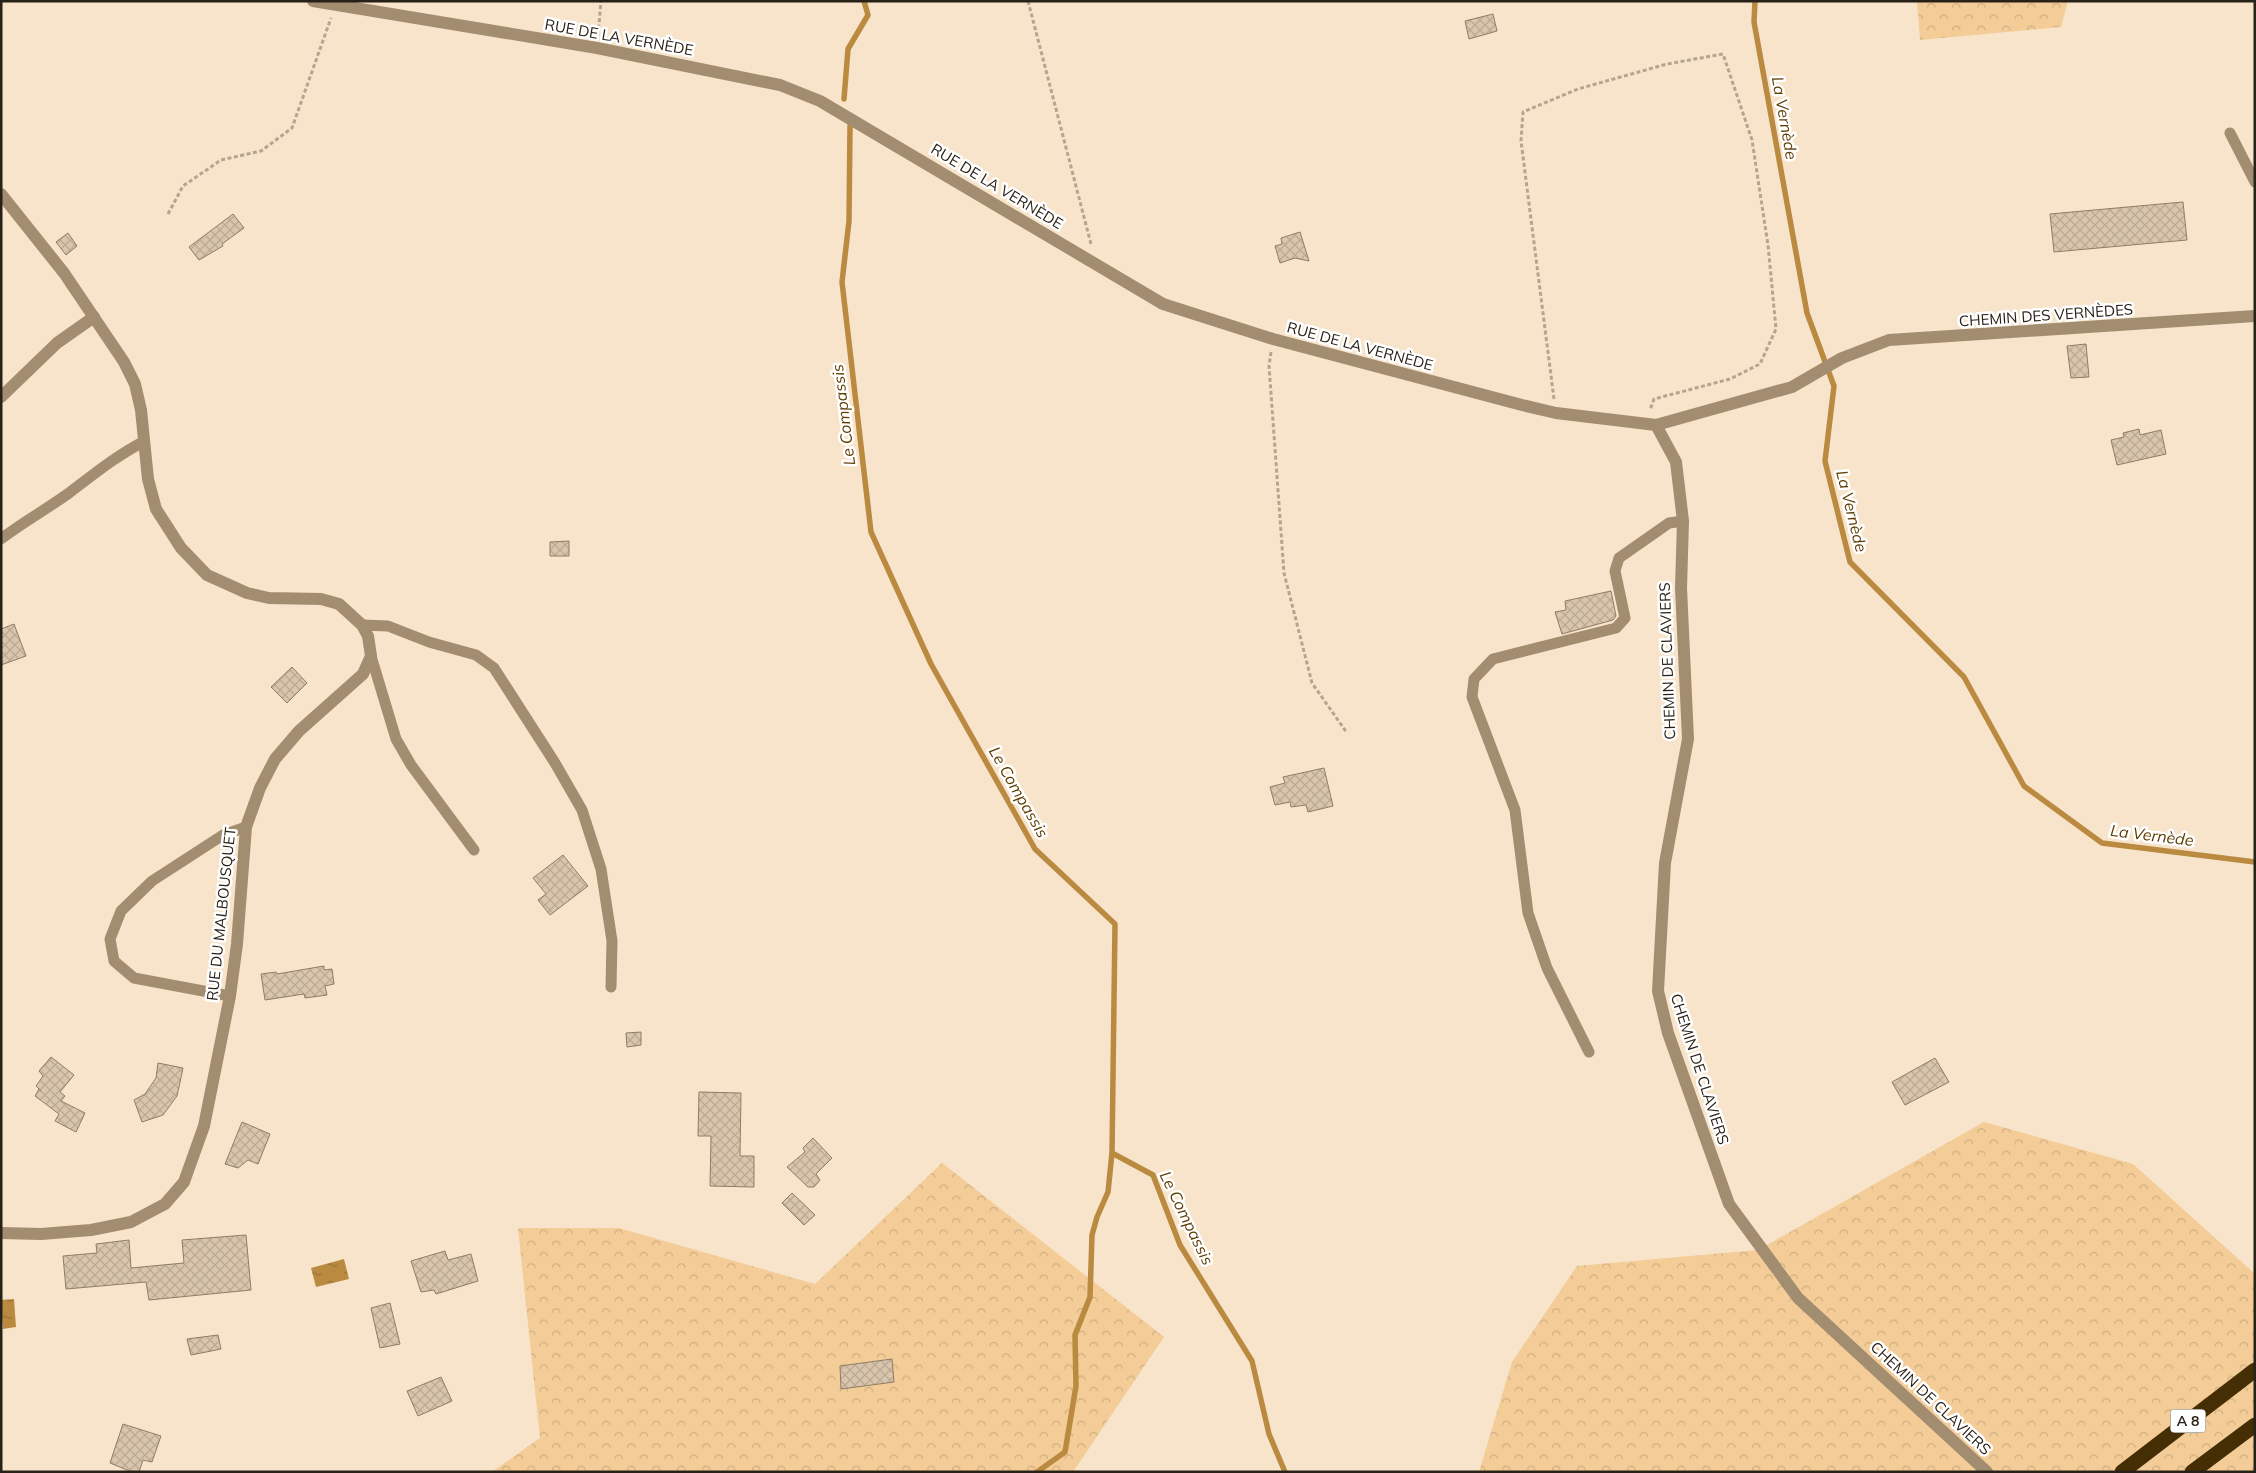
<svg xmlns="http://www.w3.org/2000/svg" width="2256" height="1473" font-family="Mulish,sans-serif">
  <defs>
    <pattern id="forest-crowns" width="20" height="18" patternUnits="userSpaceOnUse" patternTransform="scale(1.25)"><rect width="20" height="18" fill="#f3cc97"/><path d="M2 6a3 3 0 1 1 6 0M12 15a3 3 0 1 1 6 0" fill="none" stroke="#d0af81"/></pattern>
    <pattern id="water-ripples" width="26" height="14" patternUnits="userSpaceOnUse" patternTransform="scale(1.25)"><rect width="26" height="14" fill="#bb8a41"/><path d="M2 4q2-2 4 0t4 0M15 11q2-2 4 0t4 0" fill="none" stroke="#987035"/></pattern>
    <pattern id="building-cross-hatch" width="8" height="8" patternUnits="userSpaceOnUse" patternTransform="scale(1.25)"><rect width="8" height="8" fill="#d9c5ac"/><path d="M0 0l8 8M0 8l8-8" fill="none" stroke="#baa993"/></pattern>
  </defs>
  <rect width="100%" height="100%" fill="#f7e4ca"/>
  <g fill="url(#forest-crowns)">
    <polygon points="1917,1 2068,1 2061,27 1920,40"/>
    <polygon points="1984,1122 2133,1164 2255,1274 2255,1472 1479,1472 1512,1362 1577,1266 1758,1250"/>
    <polygon points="942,1163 1164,1337 1073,1472 492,1472 540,1438 518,1228 619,1228 815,1284"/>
  </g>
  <g fill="url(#water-ripples)">
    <polygon points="344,1259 349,1279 316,1287 311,1268"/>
    <polygon points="14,1299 16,1327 3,1329 1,1300"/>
  </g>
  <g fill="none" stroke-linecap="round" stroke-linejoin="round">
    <g stroke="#bb8a41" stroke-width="5.5">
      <polyline points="1755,1 1754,22 1807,313 1834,386 1825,461 1850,562 1964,677 2024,786 2102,843 2255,862"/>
      <polyline points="844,99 848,49 868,15 864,1"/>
      <polyline points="850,126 849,221 842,282 871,532 931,664 1035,849 1115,924 1112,1153 1108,1192 1097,1217 1092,1235 1090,1297 1075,1335 1076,1386 1065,1452 1037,1472"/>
      <polyline points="1112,1153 1153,1175 1180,1245 1252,1361 1269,1434 1285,1472"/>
    </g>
  </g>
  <g fill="url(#building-cross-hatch)" stroke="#8e7d65">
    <polygon points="1493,14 1497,31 1469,39 1465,21"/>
    <polygon points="2183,202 2187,240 2054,252 2050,214"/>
    <polygon points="233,214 244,228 222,244 223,246 199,260 189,247"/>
    <polygon points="1300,232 1309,261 1295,258 1280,263 1275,246 1282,244 1281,238"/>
    <polygon points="68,233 77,246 66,255 56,242"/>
    <polygon points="2086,344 2089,377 2071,378 2067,346"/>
    <polygon points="2139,429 2140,435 2161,430 2166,454 2117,465 2111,440 2124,437 2123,433"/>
    <polygon points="569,541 569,556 550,556 550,542"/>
    <polygon points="1611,591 1616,616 1613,620 1562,634 1555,612 1566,610 1565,601"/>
    <polygon points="14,624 26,656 1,665 1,629"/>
    <polygon points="292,667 307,683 287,703 271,687"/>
    <polygon points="1324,768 1333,806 1308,812 1306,805 1291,807 1290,802 1275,805 1270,787 1285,783 1283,777"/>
    <polygon points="563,855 588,886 550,915 538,900 546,894 533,878"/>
    <polygon points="324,966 324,970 332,969 334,984 325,986 327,995 305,998 304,994 265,1000 261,974 276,972 277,974"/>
    <polygon points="641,1032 641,1045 627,1047 626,1033"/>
    <polygon points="51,1057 74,1075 60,1092 65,1096 61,1101 85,1113 76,1132 55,1121 59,1114 35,1096 39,1089 41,1091 36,1086 43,1076 39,1071"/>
    <polygon points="1935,1058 1949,1082 1905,1105 1892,1082"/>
    <polygon points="158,1063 183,1068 177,1096 163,1115 142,1122 134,1100 145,1094 156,1078"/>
    <polygon points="699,1092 741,1093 740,1156 754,1156 754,1187 710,1186 711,1136 698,1136"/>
    <polygon points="242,1122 270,1134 258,1164 248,1160 238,1168 225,1164"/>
    <polygon points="813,1138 832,1158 816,1174 820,1180 814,1187 808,1187 787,1167 805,1152 803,1148"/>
    <polygon points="792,1193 815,1215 804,1225 782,1203"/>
    <polygon points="246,1235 251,1290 149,1300 146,1282 66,1289 63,1256 97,1253 96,1244 129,1240 131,1268 184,1263 182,1240"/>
    <polygon points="445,1251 448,1260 471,1254 478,1281 436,1294 434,1290 421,1292 411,1261"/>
    <polygon points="390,1303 400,1344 380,1348 371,1308"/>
    <polygon points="218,1335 221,1349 191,1355 187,1339"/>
    <polygon points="892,1359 894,1382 841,1389 840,1366"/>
    <polygon points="441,1377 452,1401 418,1416 407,1391"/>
    <polygon points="123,1424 161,1436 152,1462 143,1460 139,1472 132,1472 110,1463"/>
  </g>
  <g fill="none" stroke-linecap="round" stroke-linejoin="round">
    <g stroke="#b4a590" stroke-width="3" stroke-dasharray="4 2.5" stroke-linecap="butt">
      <polyline points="1028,1 1091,244"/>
      <polyline points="598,35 601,1"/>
      <polyline points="168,214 183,186 221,160 261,151 292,128 331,18"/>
      <polyline points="1271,352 1269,366 1284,573 1312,683 1347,733"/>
      <polyline points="1554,399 1521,141 1523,112 1578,89 1667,64 1723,54 1752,140 1768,245 1776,329 1760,364 1730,379 1654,399 1650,410"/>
    </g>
    <g stroke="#a28d70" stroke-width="11">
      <polyline points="2230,133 2255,182"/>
      <path d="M1 539C23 522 47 509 69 493 93 475 116 456 143 442"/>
      <polyline points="362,625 388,626 429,642 476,655 494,668 555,763 582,810 601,869 612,941 611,987"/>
      <polyline points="371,656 396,739 411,765 474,850"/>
      <polyline points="230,996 134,978 114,961 110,939 121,911 152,881 223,835 246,827"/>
      <polyline points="1589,1052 1547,968 1528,913 1515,810 1472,697 1474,679 1493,659 1616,628 1625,618 1615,571 1619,558 1669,523 1683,521"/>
    </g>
    <g stroke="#a28d70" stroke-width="12">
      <polyline points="313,1 597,48 780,85 820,101 1163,304 1273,339 1522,405 1556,413 1656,425 1792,387 1842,358 1889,340 2255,316"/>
      <polyline points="1,194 64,273 124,362 135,384 141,410 148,479 156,509 181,548 207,575 247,593 269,598 321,599 339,604 362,625 368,636 371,656 363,674 299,731 275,759 260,788 246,827 237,944 230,996 204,1126 184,1182 165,1204 131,1222 91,1230 41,1234 1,1233"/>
      <polyline points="1,397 57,343 94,317"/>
      <polyline points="1656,425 1676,462 1683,521 1681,588 1688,739 1665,863 1658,991 1668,1033 1729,1204 1798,1298 1987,1472"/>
    </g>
    <g stroke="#462e04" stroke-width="15">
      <polyline points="2122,1472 2255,1370"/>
      <polyline points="2192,1472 2255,1425"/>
    </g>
  </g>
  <g text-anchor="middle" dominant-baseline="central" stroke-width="5" stroke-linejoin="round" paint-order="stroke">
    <rect fill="#fff" stroke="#68645d" stroke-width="1" x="2170.5" y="1409.5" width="35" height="23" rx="4"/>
    <g font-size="14" font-weight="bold" fill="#282117">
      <text x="2188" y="1421">A 8</text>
    </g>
    <g font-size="15" fill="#282117" stroke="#fff">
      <text transform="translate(619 37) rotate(10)">RUE DE LA VERNÈDE</text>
      <text transform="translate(997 186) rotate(31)">RUE DE LA VERNÈDE</text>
      <text transform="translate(2046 315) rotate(-4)">CHEMIN DES VERNÈDES</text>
      <text transform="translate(1360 346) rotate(15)">RUE DE LA VERNÈDE</text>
      <text transform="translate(1667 661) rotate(-92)">CHEMIN DE CLAVIERS</text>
      <text transform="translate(221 914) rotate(-84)">RUE DU MALBOUSQUET</text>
      <text transform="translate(1700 1069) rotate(72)">CHEMIN DE CLAVIERS</text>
      <text transform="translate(1931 1398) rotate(43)">CHEMIN DE CLAVIERS</text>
    </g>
    <g font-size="16" font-style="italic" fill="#5f3d00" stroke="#fff">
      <text transform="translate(1785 118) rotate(80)">La Vernède</text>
      <text transform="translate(843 415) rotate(-97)">Le Compassis</text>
      <text transform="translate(1852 511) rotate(76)">La Vernède</text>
      <text transform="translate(1019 792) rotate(60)">Le Compassis</text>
      <text transform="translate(2152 835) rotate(7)">La Vernède</text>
      <text transform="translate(1187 1218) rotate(64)">Le Compassis</text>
    </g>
  </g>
  <rect width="2256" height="1473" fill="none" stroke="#282117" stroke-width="5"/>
</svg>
